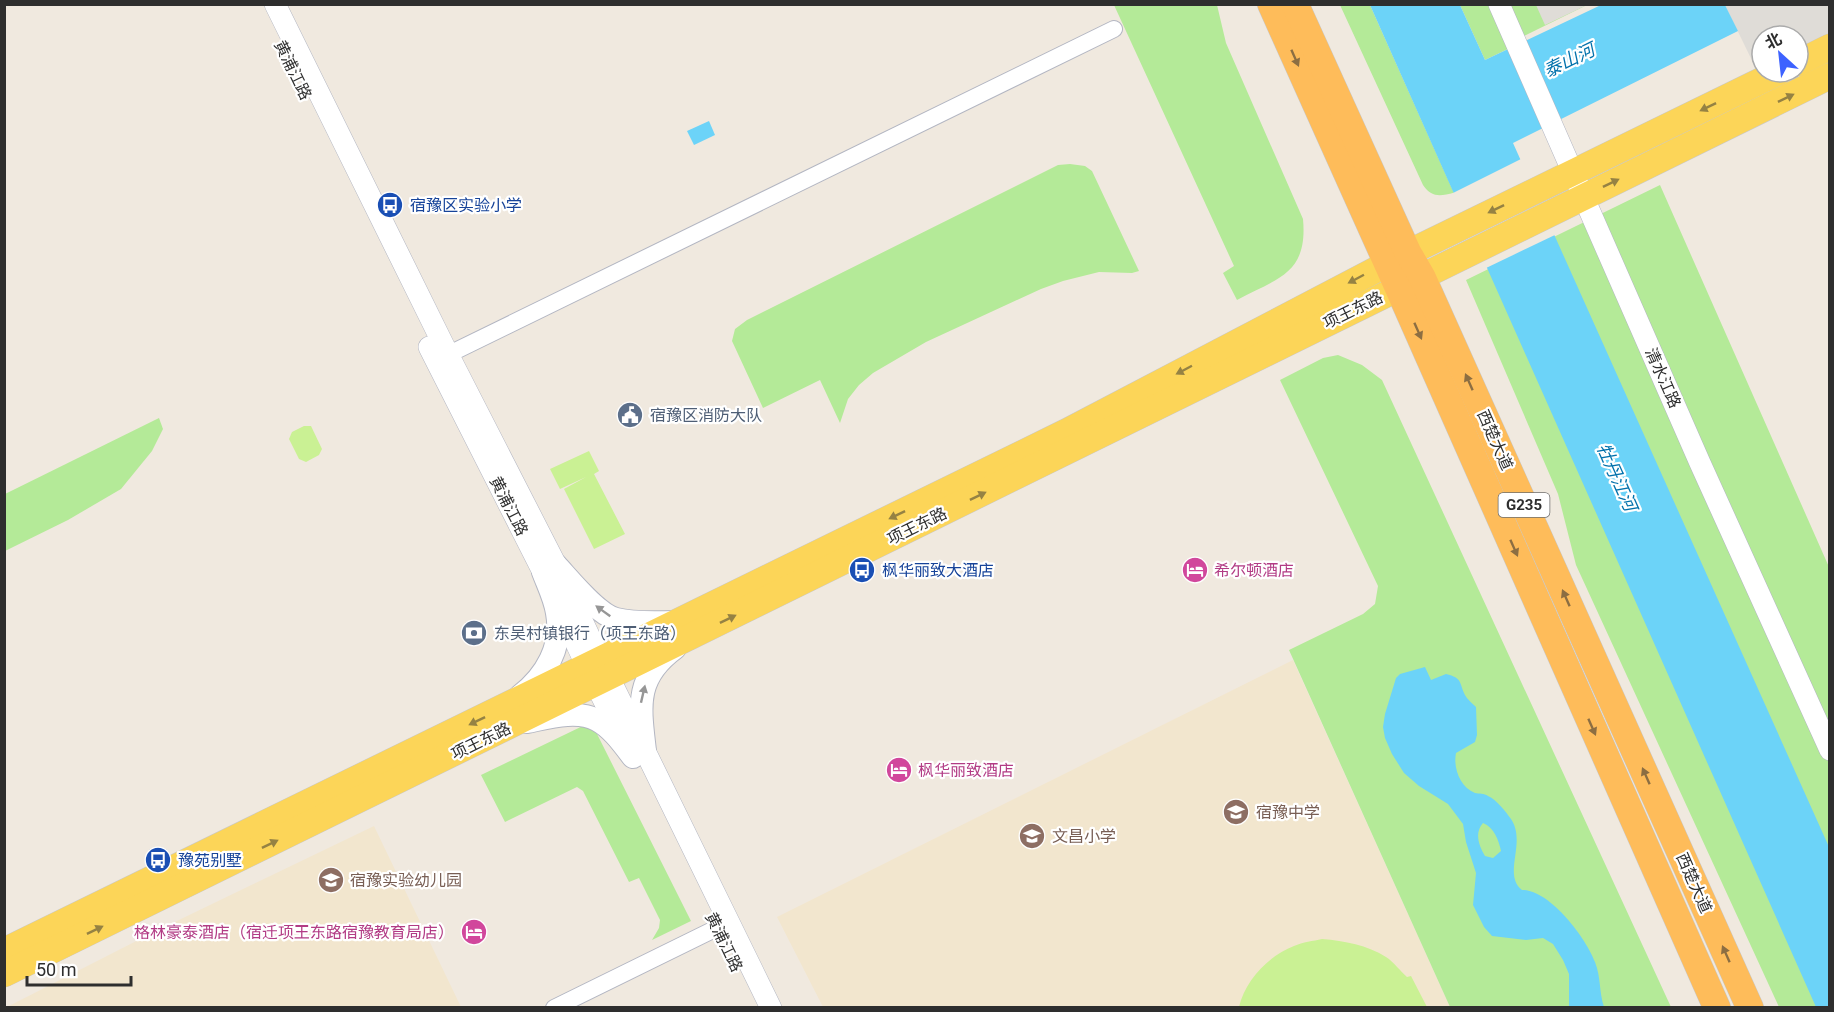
<svg xmlns="http://www.w3.org/2000/svg" width="1834" height="1012" font-family="Roboto,'Noto Sans SC',sans-serif">
  <rect width="100%" height="100%" fill="#f0e9df"/>
  <g fill="#f2e6ce">
    <polygon points="1293,660 1450,1007 823,1007 777,917"/>
    <polygon points="374,826 461,1007 7,1007 152,933"/>
  </g>
  <g fill="#b4ea98">
    <path d="M1116 4 1217 5 1226 43 1303 219C1308 274 1278 278 1237 300L1223 273 1234 266 1114 5Z"/>
    <path d="M1340 5H1370L1454 193C1440 196 1432 198 1423 185Z"/>
    <polygon points="1460,5 1493,5 1512,47 1485,60"/>
    <polygon points="1510,5 1587,5 1524,36"/>
    <polygon points="1070,164 1085,166 1092,171 1139,271 1132,273 1099,272 1063,281 1041,289 926,342 873,373 859,385 848,399 840,423 820,380 763,408 732,341 735,329 747,320 1058,165"/>
    <polygon points="1660,185 1829,567 1829,1007 1779,1007 1576,565 1558,494 1466,280"/>
    <polygon points="1338,355 1362,365 1382,380 1671,1007 1450,1007 1289,650 1363,614 1375,604 1378,586 1280,380 1323,358"/>
    <polygon points="159,418 163,429 152,451 121,489 68,520 5,551 5,494"/>
    <polygon points="591,722 691,921 652,940 659,928 660,920 639,878 629,882 583,791 577,787 505,822 481,775"/>
  </g>
  <g fill="#caf194">
    <polygon points="304,426 311,426 322,449 319,455 306,462 299,459 289,439 292,432"/>
    <polygon points="589,451 599,471 594,474 625,534 594,549 564,489 586,477 560,489 550,469"/>
    <path d="M1322 939C1345 941 1367 945 1386 957 1394 962 1400 971 1407 977L1411 976 1427 1007H1239C1245 981 1268 956 1294 946 1303 942 1313 941 1322 939Z"/>
  </g>
  <g fill="#dfdcd7">
    <polygon points="1536,5 1587,5 1545,25"/>
    <polygon points="1725,5 1829,5 1829,47 1798,63 1798,36 1762,36 1762,81"/>
  </g>
  <g fill="#6cd3f8" fill-rule="evenodd">
    <polygon points="1370,5 1460,5 1485,60 1601,5 1725,5 1738,31 1513,143 1829,847 1829,1007 1816,1007"/>
    <polygon points="709,121 715,135 694,145 687,131"/>
    <path d="M1425 667 1431 680 1446 674C1463 678 1459 683 1465 695 1467 699 1473 704 1476 707L1477 735 1475 742 1456 753C1453 768 1460 787 1475 793 1479 794 1484 793 1488 796 1497 800 1506 812 1511 819 1527 843 1502 874 1522 890 1550 890 1586 938 1595 962 1601 977 1599 992 1604 1007H1569V974L1563 960 1553 944 1543 938 1526 940 1492 936 1484 927 1473 905 1476 873 1466 842 1463 824 1448 804 1419 786 1404 773 1392 754 1385 738 1383 727 1385 714 1396 678 1400 674ZM1483 823C1494 827 1499 841 1501 851L1493 858 1485 856C1479 846 1474 833 1483 823Z"/>
  </g>
  <polygon fill="#f0e9df" points="1523,158 1557,234 1484,269 1451,194"/>
  <g fill="none" stroke-linecap="round" stroke-linejoin="round">
    <g stroke="#b3b6c2" stroke-width="18">
      <g id="minor">
        <polyline points="439,359 1114,29"/>
        <polyline points="554,1008 729,922"/>
      </g>
    </g>
    <g stroke="#b3b6c2" stroke-width="22">
      <g id="tertiary">
        <polyline points="275,4 448,354 556,565 601,661 771,1008"/>
        <polyline points="1499,4 1700,463 1830,750"/>
        <polyline points="429,347 543,572 587,667 616,725"/>
      </g>
    </g>
    <g stroke="#b3b6c2" stroke-width="24">
      <g id="secondary">
        <path d="M556 565C570 580 597 614 616 619 636 624 658 622 678 622"/>
        <path d="M520 696C546 676 563 646 557 613 555 599 548 585 543 572"/>
        <path d="M527 722C547 718 577 709 597 720 612 728 623 744 633 757"/>
        <path d="M645 751C640 707 634 678 675 648"/>
      </g>
    </g>
    <g stroke="#c9c9c9" stroke-width="27">
      <g id="primary">
        <polyline points="1798,63 1830,47"/>
        <polyline points="4,951 1066,432 1408,253 1779,72"/>
        <polyline points="4,974 1830,76"/>
      </g>
    </g>
    <g stroke="#c9c9c9" stroke-width="28">
      <g id="trunk">
        <polyline points="1271,4 1398,287 1717,1008"/>
        <polyline points="1295,4 1408,253 1422,277 1750,1008"/>
      </g>
    </g>
    <use href="#minor" stroke="#fff" stroke-width="16"/>
    <use href="#tertiary" stroke="#fff" stroke-width="21"/>
    <use href="#secondary" stroke="#fff" stroke-width="22"/>
    <use href="#primary" stroke="#fcd558" stroke-width="26"/>
    <use href="#trunk" stroke="#febc5a" stroke-width="27"/>
  </g>
  <defs><path id="oneway-solid" d="M-6-.8H1V-3.2L6.5 0L1 3.2V.8H-6Z" transform="scale(1.5)"/></defs>
  <g fill="#8c6e42">
    <use href="#oneway-solid" transform="translate(1295 58) rotate(66)"/>
    <use href="#oneway-solid" transform="translate(1418 331) rotate(66)"/>
    <use href="#oneway-solid" transform="translate(1469 382) rotate(-114)"/>
    <use href="#oneway-solid" transform="translate(1514 548) rotate(66)"/>
    <use href="#oneway-solid" transform="translate(1566 598) rotate(-114)"/>
    <use href="#oneway-solid" transform="translate(1592 727) rotate(66)"/>
    <use href="#oneway-solid" transform="translate(1646 776) rotate(-114)"/>
    <use href="#oneway-solid" transform="translate(1726 954) rotate(-114)"/>
  </g>
  <g fill="#958243">
    <use href="#oneway-solid" transform="translate(1786 98) rotate(-26)"/>
    <use href="#oneway-solid" transform="translate(1708 107) rotate(154)"/>
    <use href="#oneway-solid" transform="translate(1611 183) rotate(-26)"/>
    <use href="#oneway-solid" transform="translate(1496 209) rotate(154)"/>
    <use href="#oneway-solid" transform="translate(1356 279) rotate(152)"/>
    <use href="#oneway-solid" transform="translate(1184 370) rotate(152)"/>
    <use href="#oneway-solid" transform="translate(978 496) rotate(-26)"/>
    <use href="#oneway-solid" transform="translate(897 515) rotate(154)"/>
    <use href="#oneway-solid" transform="translate(728 619) rotate(-26)"/>
    <use href="#oneway-solid" transform="translate(477 721) rotate(154)"/>
    <use href="#oneway-solid" transform="translate(270 844) rotate(-26)"/>
    <use href="#oneway-solid" transform="translate(95 930) rotate(-26)"/>
  </g>
  <g fill="#969696">
    <use href="#oneway-solid" transform="translate(603 611) rotate(-144)"/>
    <use href="#oneway-solid" transform="translate(643 694) rotate(-77)"/>
  </g>
  <defs>
    <g id="bus-disc" transform="scale(1.35)"><circle r="9.5" fill="#1a4fb4" stroke="#fff"/><path d="M-5-6H5V4H4V6H2V4H-2V6H-4V4H-5ZM-3.5-4V0h7V-4ZM-3.5 1.2v1.5H-2V1.2ZM2 1.2v1.5H3.5V1.2Z" fill="#fff"/></g>
    <g id="civic-disc" transform="scale(1.35)"><circle r="9.5" fill="#5c6f8a" stroke="#fff"/><path d="M-.6-6.5H3V-4.5H.6V-3L4-1V1h2V6H-6V1h2V-1L-.6-3ZM-1.2 2.5V6h2.4V2.5Z" fill="#fff"/></g>
    <g id="hotel-disc" transform="scale(1.35)"><circle r="9.5" fill="#d1479c" stroke="#fff"/><path d="M-6-4.5h1.5V1H6V5H4.5V3h-9V5H-6ZM-4 0a1.8 1.8 0 1 1 3.6 0ZM.5 0V-2.5h3Q6-2.5 6 0Z" fill="#fff"/></g>
    <g id="bank-disc" transform="scale(1.35)"><circle r="9.5" fill="#5c6f8a" stroke="#fff"/><path d="M-6-4H6V4H-6ZM0-2.3a2.3 2.3 0 1 0 0 4.6a2.3 2.3 0 1 0 0-4.6Z" fill="#fff"/></g>
    <g id="school-disc" transform="scale(1.35)"><circle r="9.5" fill="#8d6e63" stroke="#fff"/><path d="M0-5L7-2L0 1L-7-2ZM-4 1L0 2.5L4 1V4Q0 6-4 4Z" fill="#fff"/></g>
  </defs>
  <g fill-rule="evenodd">
    <use href="#bus-disc" x="390" y="205"/>
    <use href="#civic-disc" x="630" y="415"/>
    <use href="#bus-disc" x="862" y="570"/>
    <use href="#hotel-disc" x="1195" y="570"/>
    <use href="#bank-disc" x="474" y="633"/>
    <use href="#hotel-disc" x="899" y="770"/>
    <use href="#school-disc" x="1236" y="812"/>
    <use href="#school-disc" x="1032" y="836"/>
    <use href="#bus-disc" x="158" y="860"/>
    <use href="#school-disc" x="331" y="880"/>
    <use href="#hotel-disc" x="474" y="932"/>
  </g>
  <g text-anchor="middle" dominant-baseline="central" stroke-width="4.5" stroke-linejoin="round" paint-order="stroke">
    <rect fill="#fff" stroke="#6d6d6d" stroke-width="1.5" x="1498.5" y="493" width="51" height="24" rx="4.5"/>
    <g font-size="15" font-weight="bold" fill="#2e2e2e">
      <text x="1524" y="505">G235</text>
    </g>
    <g font-size="16" fill="#2e2e2e" stroke="#fff">
      <text transform="translate(293 70) rotate(64)">黄浦江路</text>
      <text transform="translate(1353 310) rotate(-26)">项王东路</text>
      <text transform="translate(1663 378) rotate(66)">清水江路</text>
      <text transform="translate(1495 440) rotate(66)">西楚大道</text>
      <text transform="translate(509 506) rotate(63)">黄浦江路</text>
      <text transform="translate(917 526) rotate(-26)">项王东路</text>
      <text transform="translate(481 741) rotate(-26)">项王东路</text>
      <text transform="translate(1694 883) rotate(66)">西楚大道</text>
      <text transform="translate(724 942) rotate(64)">黄浦江路</text>
    </g>
    <g font-size="16" fill="#164399" stroke="#fff" text-anchor="start">
      <text x="410" y="205">宿豫区实验小学</text>
      <text x="882" y="570">枫华丽致大酒店</text>
      <text x="178" y="860">豫苑别墅</text>
    </g>
    <g font-size="16" fill="#4e5e75" stroke="#fff" text-anchor="start">
      <text x="650" y="415">宿豫区消防大队</text>
      <text x="494" y="633">东吴村镇银行（项王东路）</text>
    </g>
    <g font-size="16" fill="#b23c85" stroke="#fff" text-anchor="start">
      <text x="1214" y="570">希尔顿酒店</text>
      <text x="918" y="770">枫华丽致酒店</text>
      <text x="454" y="932" text-anchor="end">格林豪泰酒店（宿迁项王东路宿豫教育局店）</text>
    </g>
    <g font-size="16" fill="#785e54" stroke="#fff" text-anchor="start">
      <text x="1256" y="812">宿豫中学</text>
      <text x="1052" y="836">文昌小学</text>
      <text x="350" y="880">宿豫实验幼儿园</text>
    </g>
    <g font-size="18" font-style="italic" fill="#0372ac" stroke="#fff">
      <text transform="translate(1569 60) rotate(-26)">泰山河</text>
      <text transform="translate(1617 477) rotate(66)">牡丹江河</text>
    </g>
  </g>
  <rect width="1834" height="1012" fill="none" stroke="#2e2e2e" stroke-width="12"/>
  <g transform="translate(1780 54) rotate(333)"><circle r="28" fill="#ffffff" stroke="#ababab" stroke-width="1.5"/>
  <path d="M0-4.5L10 22L0 15L-10 22Z" fill="#3d62ff"/>
  <text y="-9" font-size="16" font-weight="bold" text-anchor="middle" fill="#2e2e2e">北</text>
  </g>
  <path d="M27 976v9h104v-9" fill="none" stroke="#2e2e2e" stroke-width="3"/>
  <text x="36" y="976" font-size="18" fill="#2e2e2e" stroke="#ffffff" stroke-width="4.5" paint-order="stroke">50 m</text>
</svg>
